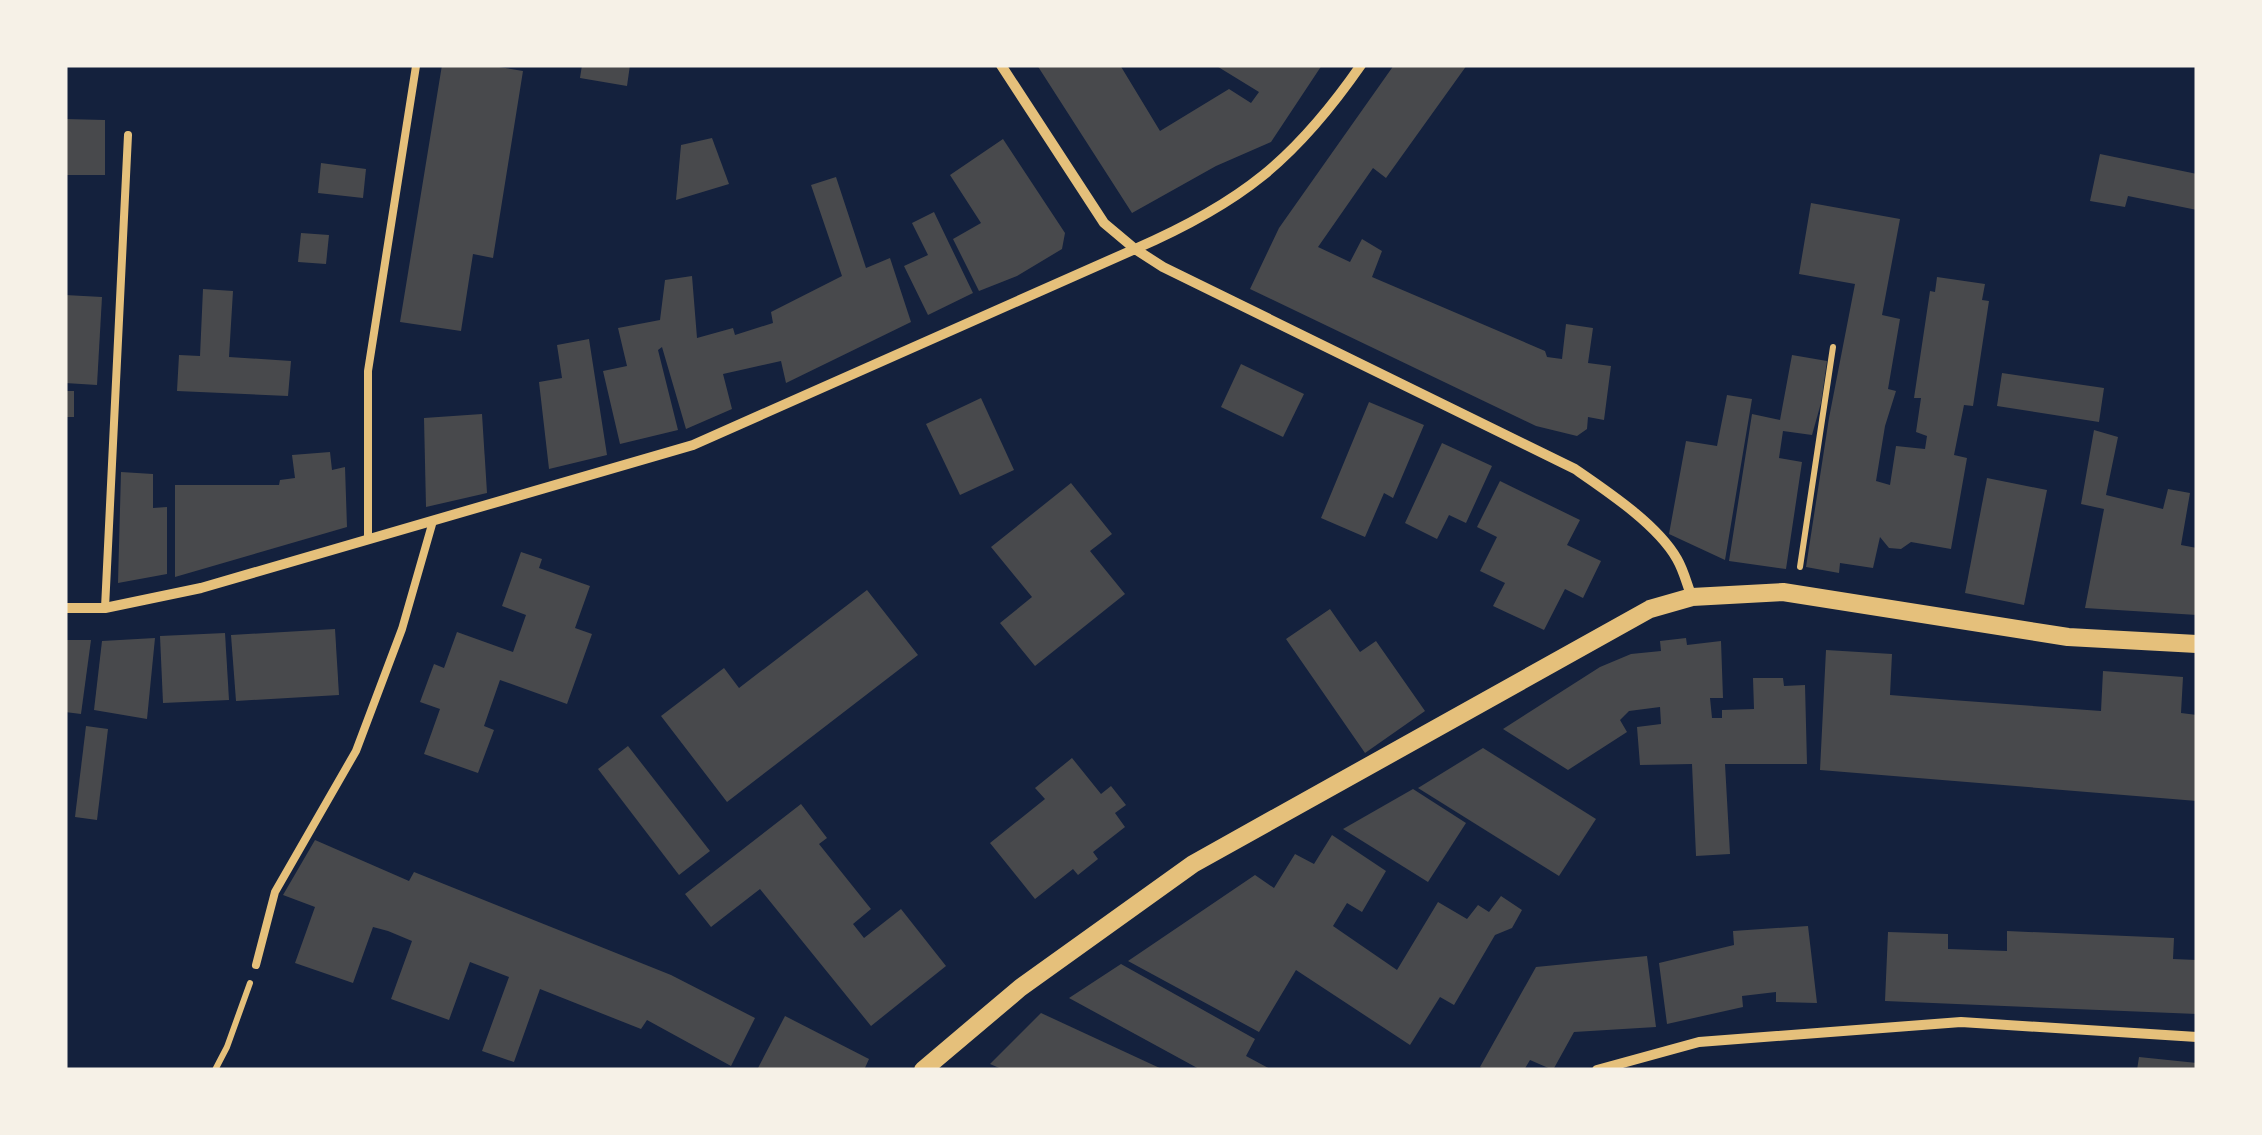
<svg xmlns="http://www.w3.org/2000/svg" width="2262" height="1135" font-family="Manrope,sans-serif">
  <rect width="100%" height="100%" fill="#14213d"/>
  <g fill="#48494c">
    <polygon points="442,65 487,65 523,71 493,258 473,254 461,331 400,322"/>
    <polygon points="582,65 630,65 627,86 580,78"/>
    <polygon points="1037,65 1120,65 1160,131 1229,89 1251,103 1259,92 1215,65 1322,65 1271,142 1216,166 1132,213"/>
    <polygon points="1394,65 1467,65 1386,178 1373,168 1318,247 1350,262 1362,239 1382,251 1372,277 1545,351 1547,357 1562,359 1566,324 1593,328 1588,363 1611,366 1604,420 1588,417 1587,429 1577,436 1536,426 1250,289 1279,228"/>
    <polygon points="65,119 105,120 105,175 65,175"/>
    <polygon points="712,138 729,184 676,200 681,145"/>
    <polygon points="1003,139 1065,233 1062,249 1017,276 979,291 953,239 981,223 950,175"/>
    <polygon points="2100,154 2197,174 2197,210 2128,196 2125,207 2090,201"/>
    <polygon points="321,163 366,169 363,198 318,193"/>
    <polygon points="836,177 866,268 890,258 911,322 786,383 781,361 723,374 732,409 686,429 662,347 658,350 678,430 620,444 603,371 627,366 618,328 660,320 665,280 692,276 697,338 733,328 735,335 773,323 771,312 842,276 811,185"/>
    <polygon points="1811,203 1900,219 1882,315 1900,319 1888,389 1896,391 1885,426 1876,481 1890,485 1896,446 1925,449 1927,436 1916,432 1921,398 1914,398 1930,291 1935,292 1937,277 1985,284 1982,300 1989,301 1973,406 1964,405 1954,455 1967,458 1951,549 1911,542 1901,549 1889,548 1880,537 1873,568 1840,563 1839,573 1806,567 1829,418 1855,284 1799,274"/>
    <polygon points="934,212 973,293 928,315 904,266 928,255 912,223"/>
    <polygon points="301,233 329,235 326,264 298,262"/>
    <polygon points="203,289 233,291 229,357 291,361 288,396 177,391 179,355 200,356"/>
    <polygon points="65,295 102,297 97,385 65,383"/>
    <polygon points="589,339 607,455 549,469 539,382 562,378 557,345"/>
    <polygon points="1792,355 1827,361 1821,403 1812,435 1783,431 1779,458 1802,462 1786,569 1729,561 1752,414 1780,420"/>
    <polygon points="1241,364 1304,394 1283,437 1221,407"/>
    <polygon points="2002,373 2104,388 2099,422 1997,406"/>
    <rect x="65" y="391" width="9" height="26"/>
    <polygon points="1727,395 1752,399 1725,560 1669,534 1686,441 1717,446"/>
    <polygon points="981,398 1014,470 960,495 926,424"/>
    <polygon points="1369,402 1424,425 1393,498 1384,493 1365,537 1321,518"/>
    <polygon points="482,414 487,493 426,507 424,418"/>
    <polygon points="2094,430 2118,437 2106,495 2163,509 2168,489 2190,493 2181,545 2197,548 2197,615 2085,608 2104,509 2081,504"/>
    <polygon points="1442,443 1492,466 1466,523 1449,515 1437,539 1405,523"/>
    <polygon points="330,452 332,470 345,467 347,527 175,577 175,485 279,485 280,480 295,478 292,455"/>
    <polygon points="121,472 153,474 153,508 167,507 167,574 118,583"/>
    <polygon points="1987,478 2047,490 2024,605 1965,593"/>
    <polygon points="1500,481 1580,520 1567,545 1601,561 1583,598 1565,589 1544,630 1493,606 1505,583 1480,571 1497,537 1477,527"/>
    <polygon points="1071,483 1112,534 1090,551 1125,594 1035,666 1000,623 1032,597 991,547"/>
    <polygon points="521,552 542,559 539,568 590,586 575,628 592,634 567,704 500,680 484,726 494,730 478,773 424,754 440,709 420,702 434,664 444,668 457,632 513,652 526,615 502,606"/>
    <polygon points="867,590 918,655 727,802 661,716 724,668 739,688"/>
    <polygon points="1330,609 1360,652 1376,641 1425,711 1365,753 1286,639"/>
    <polygon points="335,629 339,695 236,701 231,635"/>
    <polygon points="225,633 229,700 163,703 160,636"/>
    <polygon points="155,638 147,719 94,710 102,641"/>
    <polygon points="1686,638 1687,645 1721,641 1723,698 1710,698 1712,718 1722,718 1722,710 1754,709 1753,678 1783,678 1784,686 1805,685 1807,764 1725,764 1730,854 1696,856 1692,764 1640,765 1637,727 1661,724 1660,707 1629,711 1620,720 1627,732 1568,770 1503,729 1600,667 1631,654 1661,651 1660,641"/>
    <polygon points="65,640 91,640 81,714 65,712"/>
    <polygon points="1826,650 1892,654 1890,695 1952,700 2101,711 2103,671 2183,677 2181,713 2197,715 2197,801 1820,770"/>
    <polygon points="86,726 108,729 97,820 75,817"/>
    <polygon points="628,746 710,851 679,875 598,769"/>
    <polygon points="1483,748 1596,819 1559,876 1418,788"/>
    <polygon points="1072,758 1101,794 1111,786 1126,805 1115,813 1125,827 1093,852 1098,859 1078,875 1073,869 1035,899 990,843 1045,799 1035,788"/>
    <polygon points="1413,789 1466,823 1428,882 1343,829"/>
    <polygon points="801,804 827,838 819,844 871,909 853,924 864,938 901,909 946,966 871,1026 760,889 711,927 685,894"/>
    <polygon points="1332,835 1386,871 1362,912 1347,903 1333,926 1397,970 1438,902 1467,919 1478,905 1489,912 1501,896 1522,910 1512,928 1495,935 1454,1005 1440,997 1410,1045 1296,970 1259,1032 1128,961 1255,875 1274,888 1295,854 1314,864"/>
    <polygon points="315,840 409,881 414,872 671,975 755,1018 731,1066 647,1020 641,1029 540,989 514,1062 482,1051 509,977 470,962 449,1020 391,999 412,941 388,931 373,927 353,983 295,963 315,907 283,895"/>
    <polygon points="1808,926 1817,1003 1776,1002 1776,992 1742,996 1743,1007 1667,1024 1659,963 1734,945 1733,931"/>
    <polygon points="2007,931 2174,938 2173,959 2197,960 2197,1014 1885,1001 1888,932 1948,934 1948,949 2007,951"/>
    <polygon points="1647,956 1656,1027 1574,1032 1553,1070 1530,1060 1524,1070 1486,1070 1480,1067 1536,967"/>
    <polygon points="1121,964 1255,1039 1246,1056 1272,1070 1201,1070 1069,998"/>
    <polygon points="1041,1013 1164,1070 1004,1070 990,1064"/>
    <polygon points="785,1016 869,1059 864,1070 757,1070"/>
    <polygon points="2139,1057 2197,1063 2197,1070 2137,1070"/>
  </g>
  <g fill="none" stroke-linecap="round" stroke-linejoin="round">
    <g stroke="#e5c07b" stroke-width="6">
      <polyline points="1800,567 1833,347"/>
      <polyline points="215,1070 227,1047 250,983"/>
    </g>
    <g stroke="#e5c07b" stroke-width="8">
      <polyline points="368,539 368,371 416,66"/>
      <polyline points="105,608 128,135"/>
      <polyline points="256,965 275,892 356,751 402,629 433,521"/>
    </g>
    <g stroke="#e5c07b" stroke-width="10">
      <path d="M1001 65 1104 223 1135 249C1241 203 1295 160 1361 65"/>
      <path d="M65 608H105L201 588 693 445 1135 249 1163 267 1575 469C1607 491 1658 525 1677 559 1684 571 1687 585 1692 597"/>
      <polyline points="1597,1070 1699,1042 1961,1022 2197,1037"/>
    </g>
    <polyline stroke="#e5c07b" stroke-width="18" points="923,1070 1020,988 1193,864 1650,609 1692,597 1783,592 2068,637 2197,644"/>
  </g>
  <rect width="2262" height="1135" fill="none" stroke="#f6f1e7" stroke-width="135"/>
</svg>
